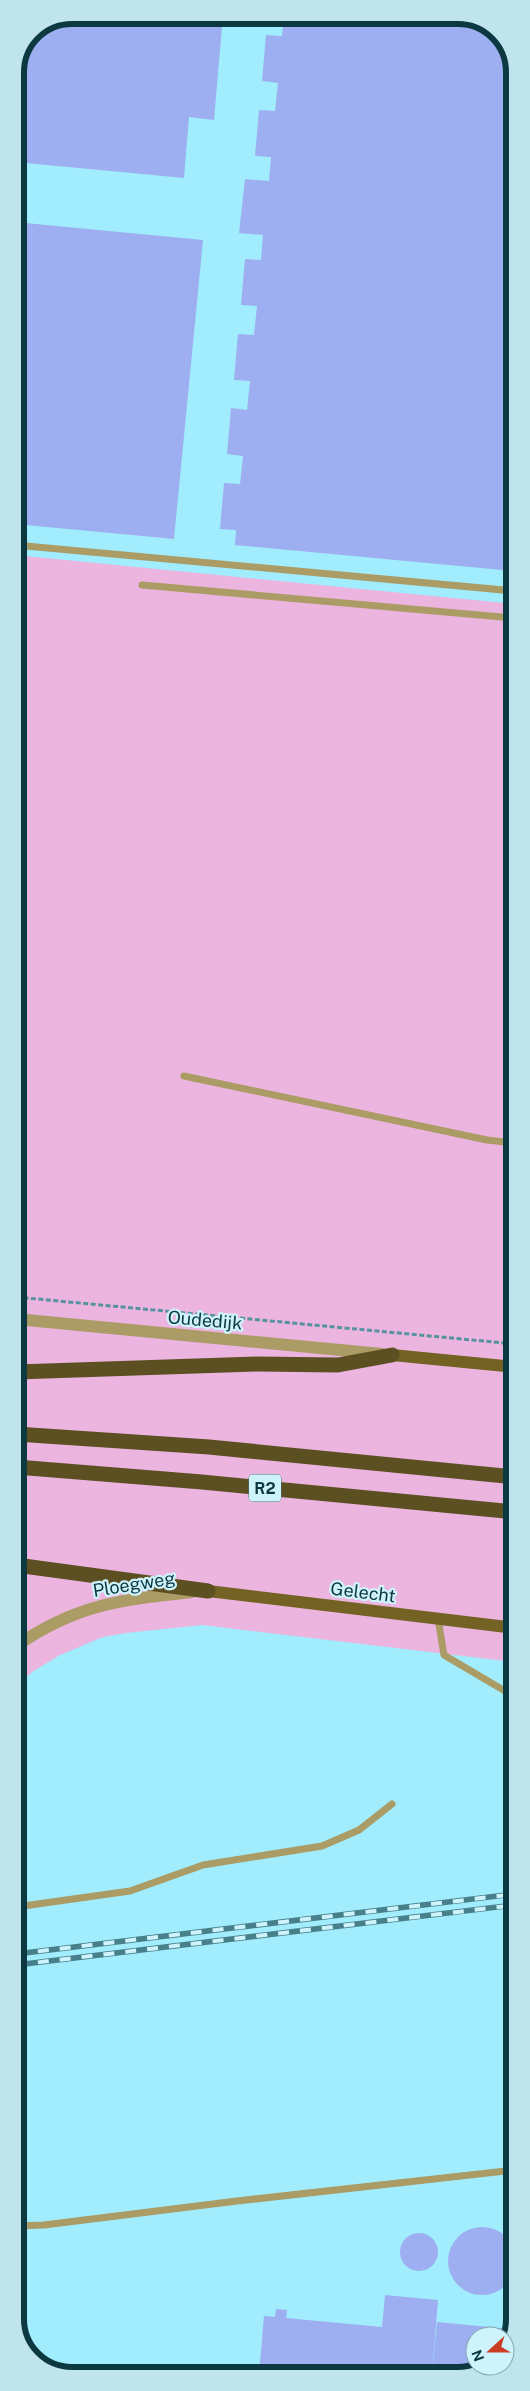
<svg xmlns="http://www.w3.org/2000/svg" width="530" height="2391" font-family="'Public Sans',sans-serif">
  <rect width="100%" height="100%" fill="#a1ecfd"/>
  <polygon fill="#ebb5e0" points="15,555 514,604 515,1662 202,1625 126,1633 103,1637 60,1655 32,1672 16,1687"/>
  <g fill="#9eaff1">
    <polygon points="72,15 223,15 214,120 189,117 184,178 15,162 15,72 32,31"/>
    <polygon points="284,15 465,15 498,31 514,61 514,571 235,545 236,530 220,529 224,483 240,484 243,456 227,454 231,408 247,410 250,381 234,380 238,334 254,335 257,306 241,305 245,259 261,260 263,235 239,233 245,179 269,181 271,157 255,156 259,110 275,111 278,83 262,81 266,35 282,36"/>
    <polygon points="15,222 203,240 174,539 15,524"/>
    <circle cx="482" cy="2261" r="34"/>
    <circle cx="419" cy="2252" r="19"/>
    <polygon points="385,2295 438,2300 432,2375 259,2375 264,2316 275,2317 276,2309 287,2310 286,2318 382,2327"/>
    <polygon points="437,2322 511,2329 505,2345 505,2336 475,2336 475,2366 484,2366 469,2375 432,2375"/>
  </g>
  <g fill="none" stroke-linecap="round" stroke-linejoin="round">
    <polyline stroke="#57939f" stroke-width="3" stroke-dasharray="5 2.5" stroke-linecap="butt" points="16,1297 515,1344"/>
    <g stroke="#ab9b65" stroke-width="7">
      <polyline points="15,545 514,591"/>
      <polyline points="142,585 514,618"/>
      <polyline points="184,1076 487,1140 514,1143"/>
      <polyline points="438,1619 444,1655 515,1697"/>
      <polyline points="16,1907 130,1891 203,1865 322,1846 359,1830 392,1804"/>
      <polyline points="16,2226 44,2225 237,2201 515,2170"/>
    </g>
    <g stroke="#ab9b65" stroke-width="12">
      <polyline points="16,1319 382,1354"/>
      <path d="M16 1646C77 1604 120 1600 192 1592"/>
    </g>
    <g stroke="#746224" stroke-width="12">
      <polyline points="392,1355 515,1367"/>
      <polyline points="208,1591 515,1628"/>
    </g>
    <g stroke="#5c4f22" stroke-width="15">
      <polyline points="16,1372 257,1364 338,1365 392,1355"/>
      <polyline points="16,1434 209,1447 515,1477"/>
      <polyline points="16,1467 202,1482 515,1512"/>
      <polyline points="16,1565 208,1591"/>
    </g>
    <g stroke="#47808b" stroke-width="5.5">
      <g id="rail">
        <polyline points="16,1954 515,1894"/>
        <polyline points="16,1965 515,1905"/>
      </g>
    </g>
    <use href="#rail" stroke="#cff3fb" stroke-width="4" stroke-dasharray="11" stroke-linecap="butt"/>
  </g>
  <g text-anchor="middle" dominant-baseline="central" stroke-width="4.5" stroke-linejoin="round" paint-order="stroke">
    <rect fill="#cff3fb" stroke="#467179" stroke-width="1" x="249" y="1474.5" width="32" height="27" rx="4"/>
    <g font-size="16" font-weight="bold" fill="#0c3941">
      <text x="265" y="1488">R2</text>
    </g>
    <g font-size="18" fill="#0c3941" stroke="#cff3fb">
      <text transform="translate(205 1320) rotate(5)">Oudedijk</text>
      <text transform="translate(134 1584) rotate(-9)">Ploegweg</text>
      <text transform="translate(363 1592) rotate(7)">Gelecht</text>
    </g>
  </g>
  <path d="M0 0H530V2391H0ZM72 24H458A48 48 0 0 1 506 72V2319A48 48 0 0 1 458 2367H72A48 48 0 0 1 24 2319V72A48 48 0 0 1 72 24Z" fill="#bfe4ec" fill-rule="evenodd"/>
  <path fill="none" stroke="#0c3941" stroke-width="6" d="M72 24H458A48 48 0 0 1 506 72V2319A48 48 0 0 1 458 2367H72A48 48 0 0 1 24 2319V72A48 48 0 0 1 72 24Z"/>
  <g transform="translate(490 2351) rotate(249)"><circle r="24" fill="#cff3fb" stroke="#81a9b1"/>
  <path d="M0-4L9 19L0 12L-9 19Z" fill="#c93e22"/>
  <text y="-8" font-size="14" font-weight="bold" text-anchor="middle" fill="#0c3941">N</text>
  </g>
</svg>
